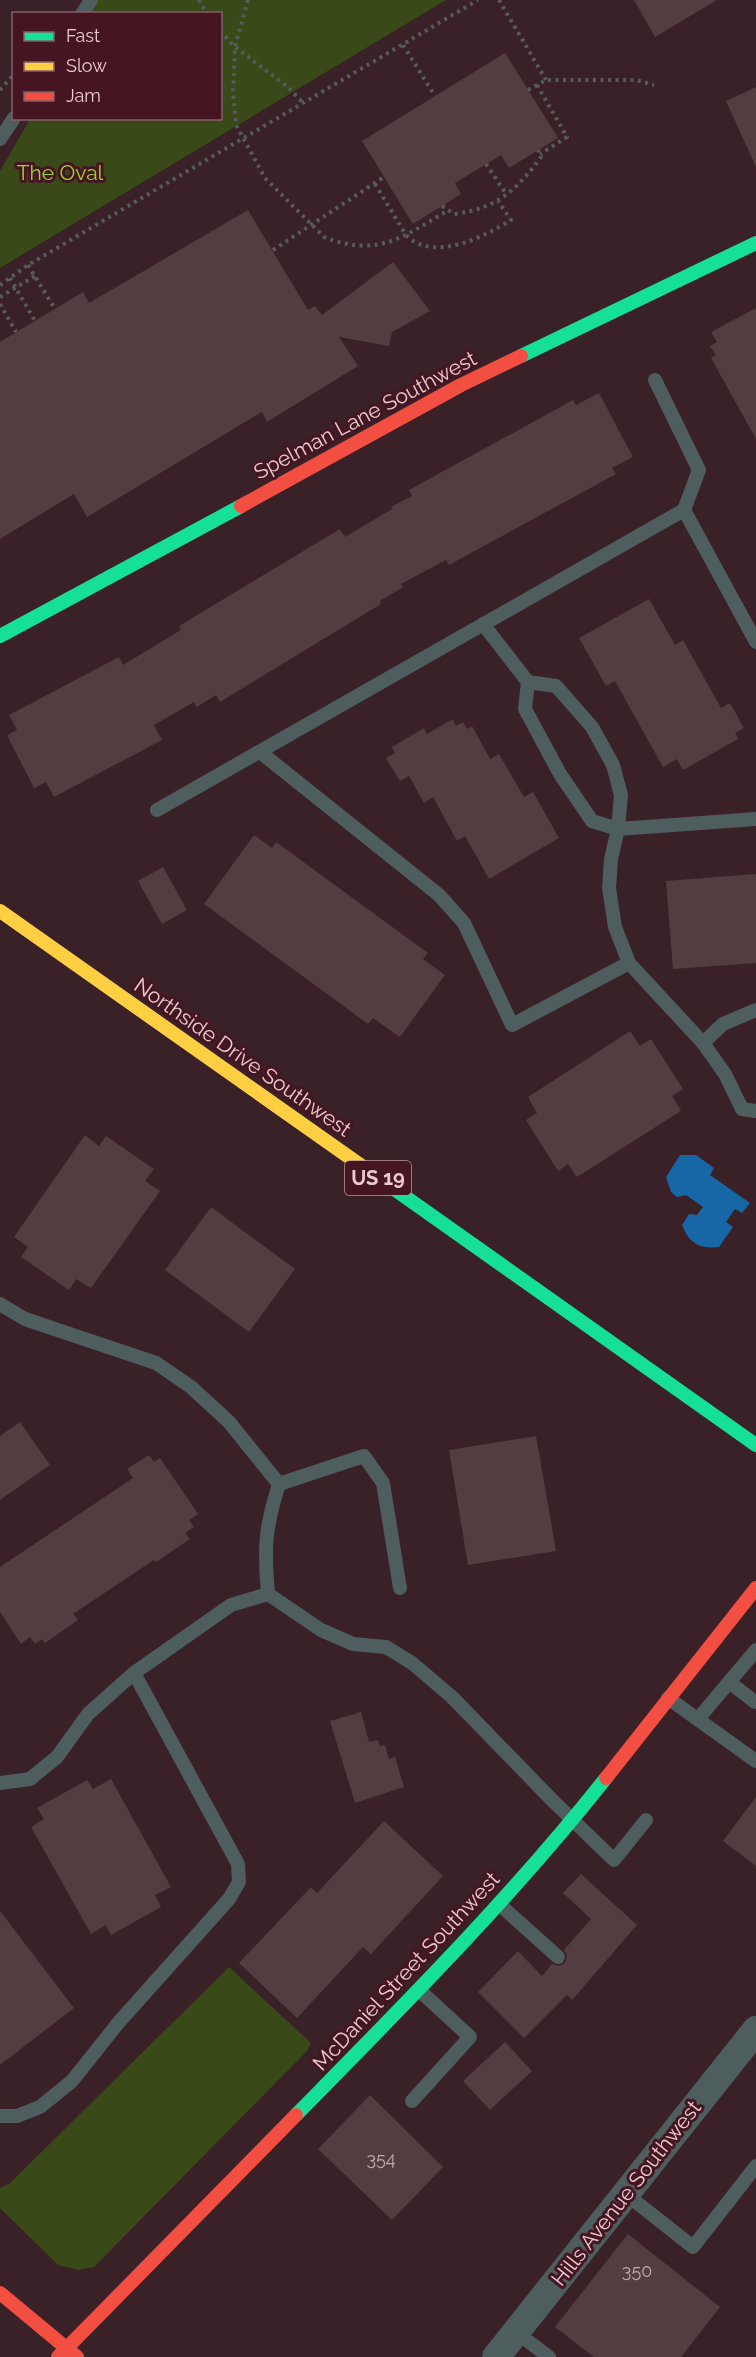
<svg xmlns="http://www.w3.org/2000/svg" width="756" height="2357" font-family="Raleway,sans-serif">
  <rect width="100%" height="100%" fill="#3a2027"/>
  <g fill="#394918">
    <polygon points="97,0 446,0 0,268 0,171 30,119 220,118 220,14 88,13"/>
    <polygon points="229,1967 311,2043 307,2051 94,2267 78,2270 58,2265 0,2208 0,2188 10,2183"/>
  </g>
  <path fill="#1766a5" d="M680 1155H696L714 1168 710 1175 750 1203 742 1213 735 1209 726 1222 733 1227 719 1247C699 1249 690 1244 682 1225L689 1214 697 1215 703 1207 686 1195 677 1197 671 1192 666 1177Z"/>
  <g fill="#533d40">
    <polygon points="634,0 717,0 655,37"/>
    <polygon points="505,53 558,138 509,168 501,155 455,183 461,194 413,224 362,141"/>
    <polygon points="756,87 756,167 726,101"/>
    <polygon points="248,210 308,310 315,306 322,315 393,262 430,311 392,332 389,346 339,337 358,366 267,422 262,412 87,517 74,494 0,539 0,342 83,292 89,303"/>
    <polygon points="756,308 756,439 711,358 716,355 710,346 717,342 711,332"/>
    <polygon points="599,393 633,457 612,468 616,474 449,565 446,560 401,584 403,587 380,601 381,604 220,702 216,695 197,707 194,702 154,725 162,740 54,797 46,782 34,788 7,735 17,730 9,715 119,657 123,665 181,630 179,626 340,529 345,537 392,509 391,507 412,496 409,490 573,400 576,405"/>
    <polygon points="649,599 675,645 683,640 721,708 730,703 744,728 735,733 738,739 683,770 677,759 663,767 615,681 606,686 579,638"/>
    <polygon points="453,719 456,726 463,722 467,729 472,726 490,759 499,754 524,797 533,792 559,838 489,879 465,836 457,841 433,797 424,803 409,776 400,781 386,758 395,753 392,747 424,728 427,734"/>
    <polygon points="254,835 272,848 276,842 428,953 423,959 445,975 400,1037 373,1018 368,1024 204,904"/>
    <polygon points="163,867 187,910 162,924 138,881"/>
    <polygon points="756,874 756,963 673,969 666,881"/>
    <polygon points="630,1031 640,1046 651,1039 683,1089 672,1096 681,1111 577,1177 568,1164 558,1171 526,1120 537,1113 528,1097"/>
    <polygon points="85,1135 99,1146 106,1136 154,1169 145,1181 160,1191 91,1288 76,1279 69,1290 21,1257 28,1247 14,1237"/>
    <polygon points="211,1207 295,1269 249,1332 165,1270"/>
    <polygon points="20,1422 50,1465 0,1500 0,1436"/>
    <polygon points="536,1436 556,1551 468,1565 449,1450"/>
    <polygon points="149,1455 154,1462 160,1458 198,1514 189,1520 194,1527 185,1533 190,1539 156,1562 154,1560 73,1614 78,1620 45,1643 42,1639 35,1644 30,1637 21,1644 0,1612 0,1567 133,1478 127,1469"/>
    <polygon points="361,1712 369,1742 378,1740 380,1746 385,1745 389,1759 395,1757 404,1787 355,1803 330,1721"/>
    <polygon points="111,1779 171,1887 155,1895 161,1907 111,1935 106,1925 91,1934 31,1827 44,1819 37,1808 87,1780 93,1789"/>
    <polygon points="756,1797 756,1866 723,1841"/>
    <polygon points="384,1821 443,1876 371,1954 363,1947 297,2018 239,1963 311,1887 317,1893"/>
    <polygon points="581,1874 637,1925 572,2000 567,1995 524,2038 478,1992 518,1951 542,1976 552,1964 560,1966 565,1963 567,1955 564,1950 591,1919 563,1893"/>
    <polygon points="0,1911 74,2008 0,2065"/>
    <polygon points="505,2042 532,2071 490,2110 463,2081"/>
    <polygon points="370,2095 443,2167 392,2220 318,2149"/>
    <polygon points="628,2234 720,2307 681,2357 594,2357 555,2327"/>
  </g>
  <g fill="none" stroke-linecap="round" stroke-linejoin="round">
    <g stroke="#565c5d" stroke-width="4" stroke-dasharray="3 4.5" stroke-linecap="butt">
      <polyline points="199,0 207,14"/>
      <path d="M248 0 235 47 233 93 236 125 265 178 324 237C377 258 403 237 447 211"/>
      <polyline points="499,0 546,80"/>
      <polyline points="220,31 235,47 288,87 304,104"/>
      <polyline points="403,45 435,96"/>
      <polyline points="537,85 567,137 540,154"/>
      <polyline points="0,90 14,74"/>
      <polyline points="528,90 546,80 636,80 654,85"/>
      <polyline points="486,164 507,195"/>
      <path d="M375 184 406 235C433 263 484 237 511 220L498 201"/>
      <path d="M442 206 454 214C496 209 517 190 541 157L538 150"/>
      <polyline points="273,250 384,177"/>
      <polyline points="28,265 55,309"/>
      <polyline points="10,278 35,321"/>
      <polyline points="0,285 28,265 478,0"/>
      <polyline points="0,297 35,276"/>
      <polyline points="0,304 16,332"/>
    </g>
    <g stroke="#4e5d5e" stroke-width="14">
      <polyline points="82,14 91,0"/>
      <polyline points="0,139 14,118"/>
      <polyline points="684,510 756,642"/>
      <polyline points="483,624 528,682 556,686 592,727 613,765 621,795 618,829 611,859 609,888 615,927 629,963 703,1043 725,1074 742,1109 756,1111"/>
      <polyline points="528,682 525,709 560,774 592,821 618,829 756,819"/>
      <polyline points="260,752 439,895 464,923 512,1025 629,963"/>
      <polyline points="157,810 684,510 699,470 655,380"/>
      <polyline points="703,1043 723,1024 756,1010"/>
      <polyline points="0,1304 25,1319 156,1363 191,1387 229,1422 279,1484"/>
      <path d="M400 1588 383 1483 364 1456 279 1484C265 1528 264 1548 268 1594L321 1630 353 1644 386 1647 412 1663 452 1697 553 1801 614 1860 646 1820"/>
      <polyline points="729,1682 755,1702"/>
      <polyline points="668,1698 756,1761"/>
      <polyline points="698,1719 756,1650"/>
      <polyline points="0,1783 30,1779 57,1757 88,1714 134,1673 231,1605 268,1594"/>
      <polyline points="499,1904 558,1957"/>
      <polyline points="412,2101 470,2037 419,1990"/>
      <polyline points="0,2116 17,2116 40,2107 72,2081 119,2022 229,1899 239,1882 238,1864 134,1673"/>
      <polyline points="626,2194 693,2247 756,2166"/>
      <polyline points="516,2332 549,2357"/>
    </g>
    <polyline stroke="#4e5d5e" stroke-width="28" points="496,2357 756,2030"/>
    <g stroke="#16e098" stroke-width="14">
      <polyline points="521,356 756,243"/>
      <polyline points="0,636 241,506"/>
      <polyline points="373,1174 756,1445"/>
      <path d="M296 2115C403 2006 511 1898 606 1778"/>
    </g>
    <polyline stroke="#ffcf43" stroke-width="14" points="0,911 373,1174"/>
    <g stroke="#f24e42" stroke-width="14">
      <polyline points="241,506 461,385 521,356"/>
      <polyline points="606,1778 756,1588"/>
      <polyline points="0,2293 77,2357"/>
      <polyline points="58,2357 296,2115"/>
    </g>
  </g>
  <g text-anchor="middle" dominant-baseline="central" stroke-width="6" stroke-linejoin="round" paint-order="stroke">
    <g font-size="18" fill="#c5a8ac">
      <text x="381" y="2158">354</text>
      <text x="637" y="2270">350</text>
    </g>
    <rect fill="#451622" stroke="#b9959c" stroke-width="1.5" x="345" y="1161" width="66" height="34" rx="4.5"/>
    <g font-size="20" font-weight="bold" fill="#ebcbd0">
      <text x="378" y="1178">US 19</text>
    </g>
    <g font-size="21" fill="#9bd52f" stroke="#451622">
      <text x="60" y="172">The Oval</text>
    </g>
    <g font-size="21" fill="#ebcbd0" stroke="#451622">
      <text transform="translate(365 415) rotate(-28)">Spelman Lane Southwest</text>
      <text transform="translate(243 1057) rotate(35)">Northside Drive Southwest</text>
      <text transform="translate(406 1971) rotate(-47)">McDaniel Street Southwest</text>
      <text transform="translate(626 2193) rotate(-52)">Hills Avenue Southwest</text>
    </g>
  </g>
  <rect x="12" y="12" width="210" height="108" fill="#451622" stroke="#875e68" stroke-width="1.5"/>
  <rect x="24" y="32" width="30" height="9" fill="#16e098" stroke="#875e68" stroke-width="1.5"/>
  <text x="66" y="42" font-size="18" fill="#ebcbd0">Fast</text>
  <rect x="24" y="62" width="30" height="9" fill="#ffcf43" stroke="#875e68" stroke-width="1.5"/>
  <text x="66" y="72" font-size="18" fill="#ebcbd0">Slow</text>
  <rect x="24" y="92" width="30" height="9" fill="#f24e42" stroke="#875e68" stroke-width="1.5"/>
  <text x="66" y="102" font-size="18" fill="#ebcbd0">Jam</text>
</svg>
